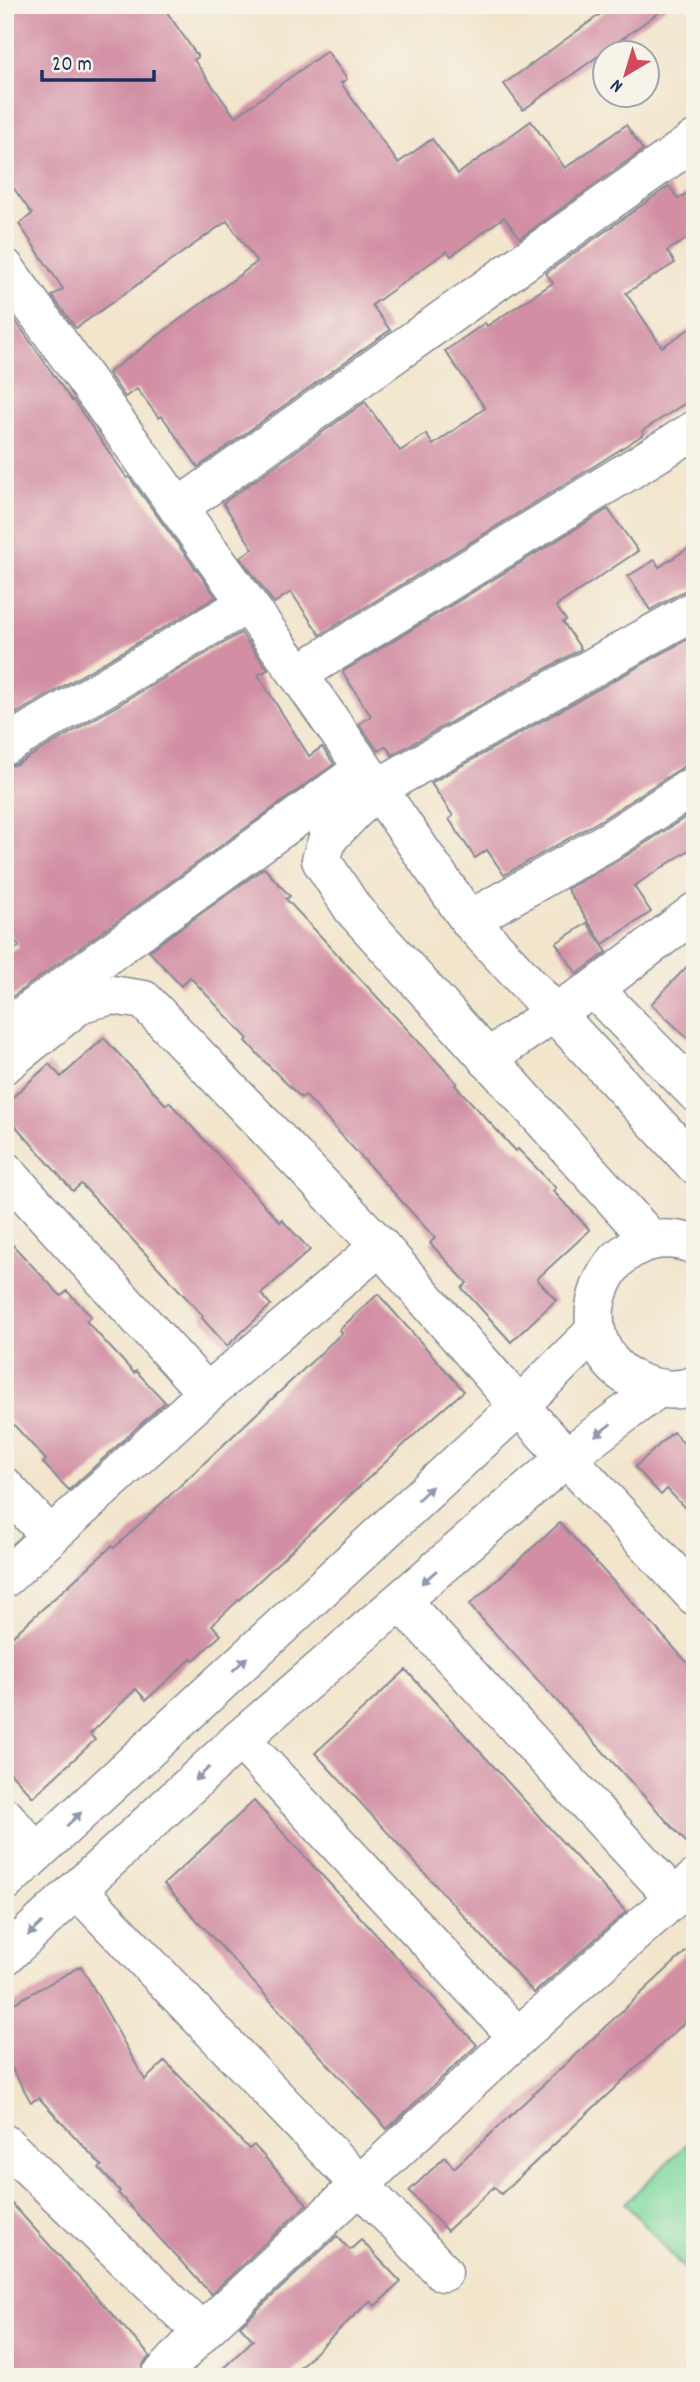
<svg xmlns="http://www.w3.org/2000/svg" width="700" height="2382" font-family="Dekko,sans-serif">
  <rect width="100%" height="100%" fill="#f7f3e8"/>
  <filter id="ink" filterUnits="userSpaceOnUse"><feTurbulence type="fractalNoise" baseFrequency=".0143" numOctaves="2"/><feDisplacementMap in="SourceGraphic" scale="14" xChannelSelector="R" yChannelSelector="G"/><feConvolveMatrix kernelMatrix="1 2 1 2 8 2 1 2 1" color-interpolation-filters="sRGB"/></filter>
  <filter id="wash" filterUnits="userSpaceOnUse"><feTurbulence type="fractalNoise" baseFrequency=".00686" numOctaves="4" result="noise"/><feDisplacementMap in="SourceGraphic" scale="28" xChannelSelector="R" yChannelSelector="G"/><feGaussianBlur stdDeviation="1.57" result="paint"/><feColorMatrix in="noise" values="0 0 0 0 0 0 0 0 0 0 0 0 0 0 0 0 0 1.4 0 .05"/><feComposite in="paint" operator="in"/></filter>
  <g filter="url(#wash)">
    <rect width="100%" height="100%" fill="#f2e5cc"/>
    <polygon fill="#7fd99f" stroke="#4d847e" stroke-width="2" points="695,2136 695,2281 625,2203"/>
    <g id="blocks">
      <g fill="#d28fa4">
        <polygon points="5,5 162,5 198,57 194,60 235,117 327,51 347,79 341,83 398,163 432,139 458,174 531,121 565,168 626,125 643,150 520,238 504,217 451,256 447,251 372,305 390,330 198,467 162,416 159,418 137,389 125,397 108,373 257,262 227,221 76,328 52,296 63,289 19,224 32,214 5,176"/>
        <polygon points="613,5 669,5 523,110 504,84"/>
        <polygon points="669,186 678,199 695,188 695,234 667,251 675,263 626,293 662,347 695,325 695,397 642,431 644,434 596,465 320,635 291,592 274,603 240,557 253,549 223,503 365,402 400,451 426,434 433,445 485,408 445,351 485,323 487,326 553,283 546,273"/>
        <polygon points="15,320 72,401 73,400 127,478 129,477 216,597 5,720 5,326"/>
        <polygon points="608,509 638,551 556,606 566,620 563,622 581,649 392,755 386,746 378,751 359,724 371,716 343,673 344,671"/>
        <polygon points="695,544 695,588 684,591 650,610 628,576 655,560 659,567"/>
        <polygon points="241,633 268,670 258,675 309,756 322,747 334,764 5,1002 5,955 19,947 5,926 5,767 17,764"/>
        <polygon points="695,635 695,763 683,767 601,820 504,875 487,850 475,858 449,819 453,816 431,783"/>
        <polygon points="695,811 695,846 634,886 651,912 603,944 567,889 624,857"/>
        <polygon points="264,868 290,896 286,899 457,1083 455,1085 516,1151 518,1149 556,1188 553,1191 590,1230 537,1279 556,1300 511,1342 462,1288 467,1283 430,1243 435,1238 305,1095 301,1098 267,1064 246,1041 248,1039 190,977 181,986 149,951"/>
        <polygon points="587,923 607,952 577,974 556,943"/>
        <polygon points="695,958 695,1045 651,1004"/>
        <polygon points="104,1038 166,1105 169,1102 280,1222 282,1220 310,1250 261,1294 271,1305 227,1346 202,1318 203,1316 81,1184 73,1191 5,1114 5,1104 49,1064 61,1077"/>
        <polygon points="5,1237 61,1296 67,1291 91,1316 86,1321 134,1373 136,1371 165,1402 69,1490 43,1463 46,1460 5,1415"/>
        <polygon points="378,1294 464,1391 426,1424 212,1625 221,1635 194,1660 192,1658 146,1700 136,1689 90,1734 95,1740 33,1797 5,1767 5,1643 112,1546 114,1548 342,1333 339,1330"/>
        <polygon points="673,1432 695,1455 695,1519 667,1489 661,1495 635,1467"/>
        <polygon points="560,1523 695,1671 695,1852 469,1605"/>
        <polygon points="406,1670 626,1912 534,1993 315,1753"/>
        <polygon points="254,1801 477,2045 387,2129 164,1884"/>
        <polygon points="695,1943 695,2013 501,2194 494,2187 447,2231 409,2191 445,2157 454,2168"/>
        <polygon points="81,1966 145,2080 165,2061 249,2149 254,2145 307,2204 211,2294 118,2193 120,2191 99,2168 102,2166 39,2098 31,2102 5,2057 5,2008"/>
        <polygon points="5,2196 150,2356 144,2363 139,2377 5,2377"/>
        <polygon points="337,2236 350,2250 361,2240 401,2282 375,2306 370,2301 289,2377 214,2377 253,2340 240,2326"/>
      </g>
    </g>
  </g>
  <g filter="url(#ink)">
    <use href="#blocks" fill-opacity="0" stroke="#868a95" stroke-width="2"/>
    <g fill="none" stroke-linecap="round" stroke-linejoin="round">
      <g stroke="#868a95" stroke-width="41">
        <g id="minor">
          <polyline points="5,268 298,674 469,920 695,1165"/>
          <polyline points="178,508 695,140"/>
          <polyline points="298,674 695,430"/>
          <polyline points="6,745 247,604"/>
          <polyline points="469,920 612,839 695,785"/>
          <polyline points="594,989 695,1092"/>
          <polyline points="5,1027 16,1021 362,770"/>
          <polyline points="487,1059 553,1013 594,989 695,912"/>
          <polyline points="5,1064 81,1003 112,995 144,1000 380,1246 519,1406 695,1596"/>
          <polyline points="5,1171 207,1393"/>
          <polyline points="652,1241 353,909 321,860 328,838 376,789 695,610"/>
          <path d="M695 1245C603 1210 551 1348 643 1384 659 1390 679 1392 695 1385"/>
          <polyline points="5,1487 50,1536"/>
          <polyline points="5,1578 207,1393 380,1246"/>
          <polyline points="401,1601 674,1897"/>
          <polyline points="240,1739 518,2037"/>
          <polyline points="5,1817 36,1853"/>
          <polyline points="5,1882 519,1406 595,1331"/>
          <polyline points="77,1889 443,2272"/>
          <polyline points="5,1956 240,1739 567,1457 657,1389"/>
          <polyline points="5,2144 202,2332"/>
          <polyline points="160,2377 202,2332 518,2037 695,1879"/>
        </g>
      </g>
      <use href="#minor" stroke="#fff" stroke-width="38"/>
    </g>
    <defs><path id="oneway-solid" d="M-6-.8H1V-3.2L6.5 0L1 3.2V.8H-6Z" transform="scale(1.75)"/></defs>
    <g fill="#8d97ae">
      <use href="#oneway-solid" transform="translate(603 1430) rotate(143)"/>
      <use href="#oneway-solid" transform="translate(425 1493) rotate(-43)"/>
      <use href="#oneway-solid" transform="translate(429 1577) rotate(139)"/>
      <use href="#oneway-solid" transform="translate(240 1664) rotate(-43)"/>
      <use href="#oneway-solid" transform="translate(202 1774) rotate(137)"/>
      <use href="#oneway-solid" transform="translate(74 1819) rotate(-43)"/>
      <use href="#oneway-solid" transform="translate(35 1929) rotate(137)"/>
    </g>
  </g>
  <rect width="700" height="2382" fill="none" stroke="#f7f3e8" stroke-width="28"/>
  <g transform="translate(626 74) rotate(218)"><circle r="33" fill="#f7f3e8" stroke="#9fa5b1" stroke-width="2"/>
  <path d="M0-5L12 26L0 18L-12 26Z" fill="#d1495b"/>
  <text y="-10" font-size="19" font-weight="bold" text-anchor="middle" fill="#1b2f5e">N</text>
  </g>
  <path d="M42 70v10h112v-10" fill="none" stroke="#1b2f5e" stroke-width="3.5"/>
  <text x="52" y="70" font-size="21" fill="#1b2f5e" stroke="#f7f3e8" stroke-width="5" paint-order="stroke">20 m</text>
</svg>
